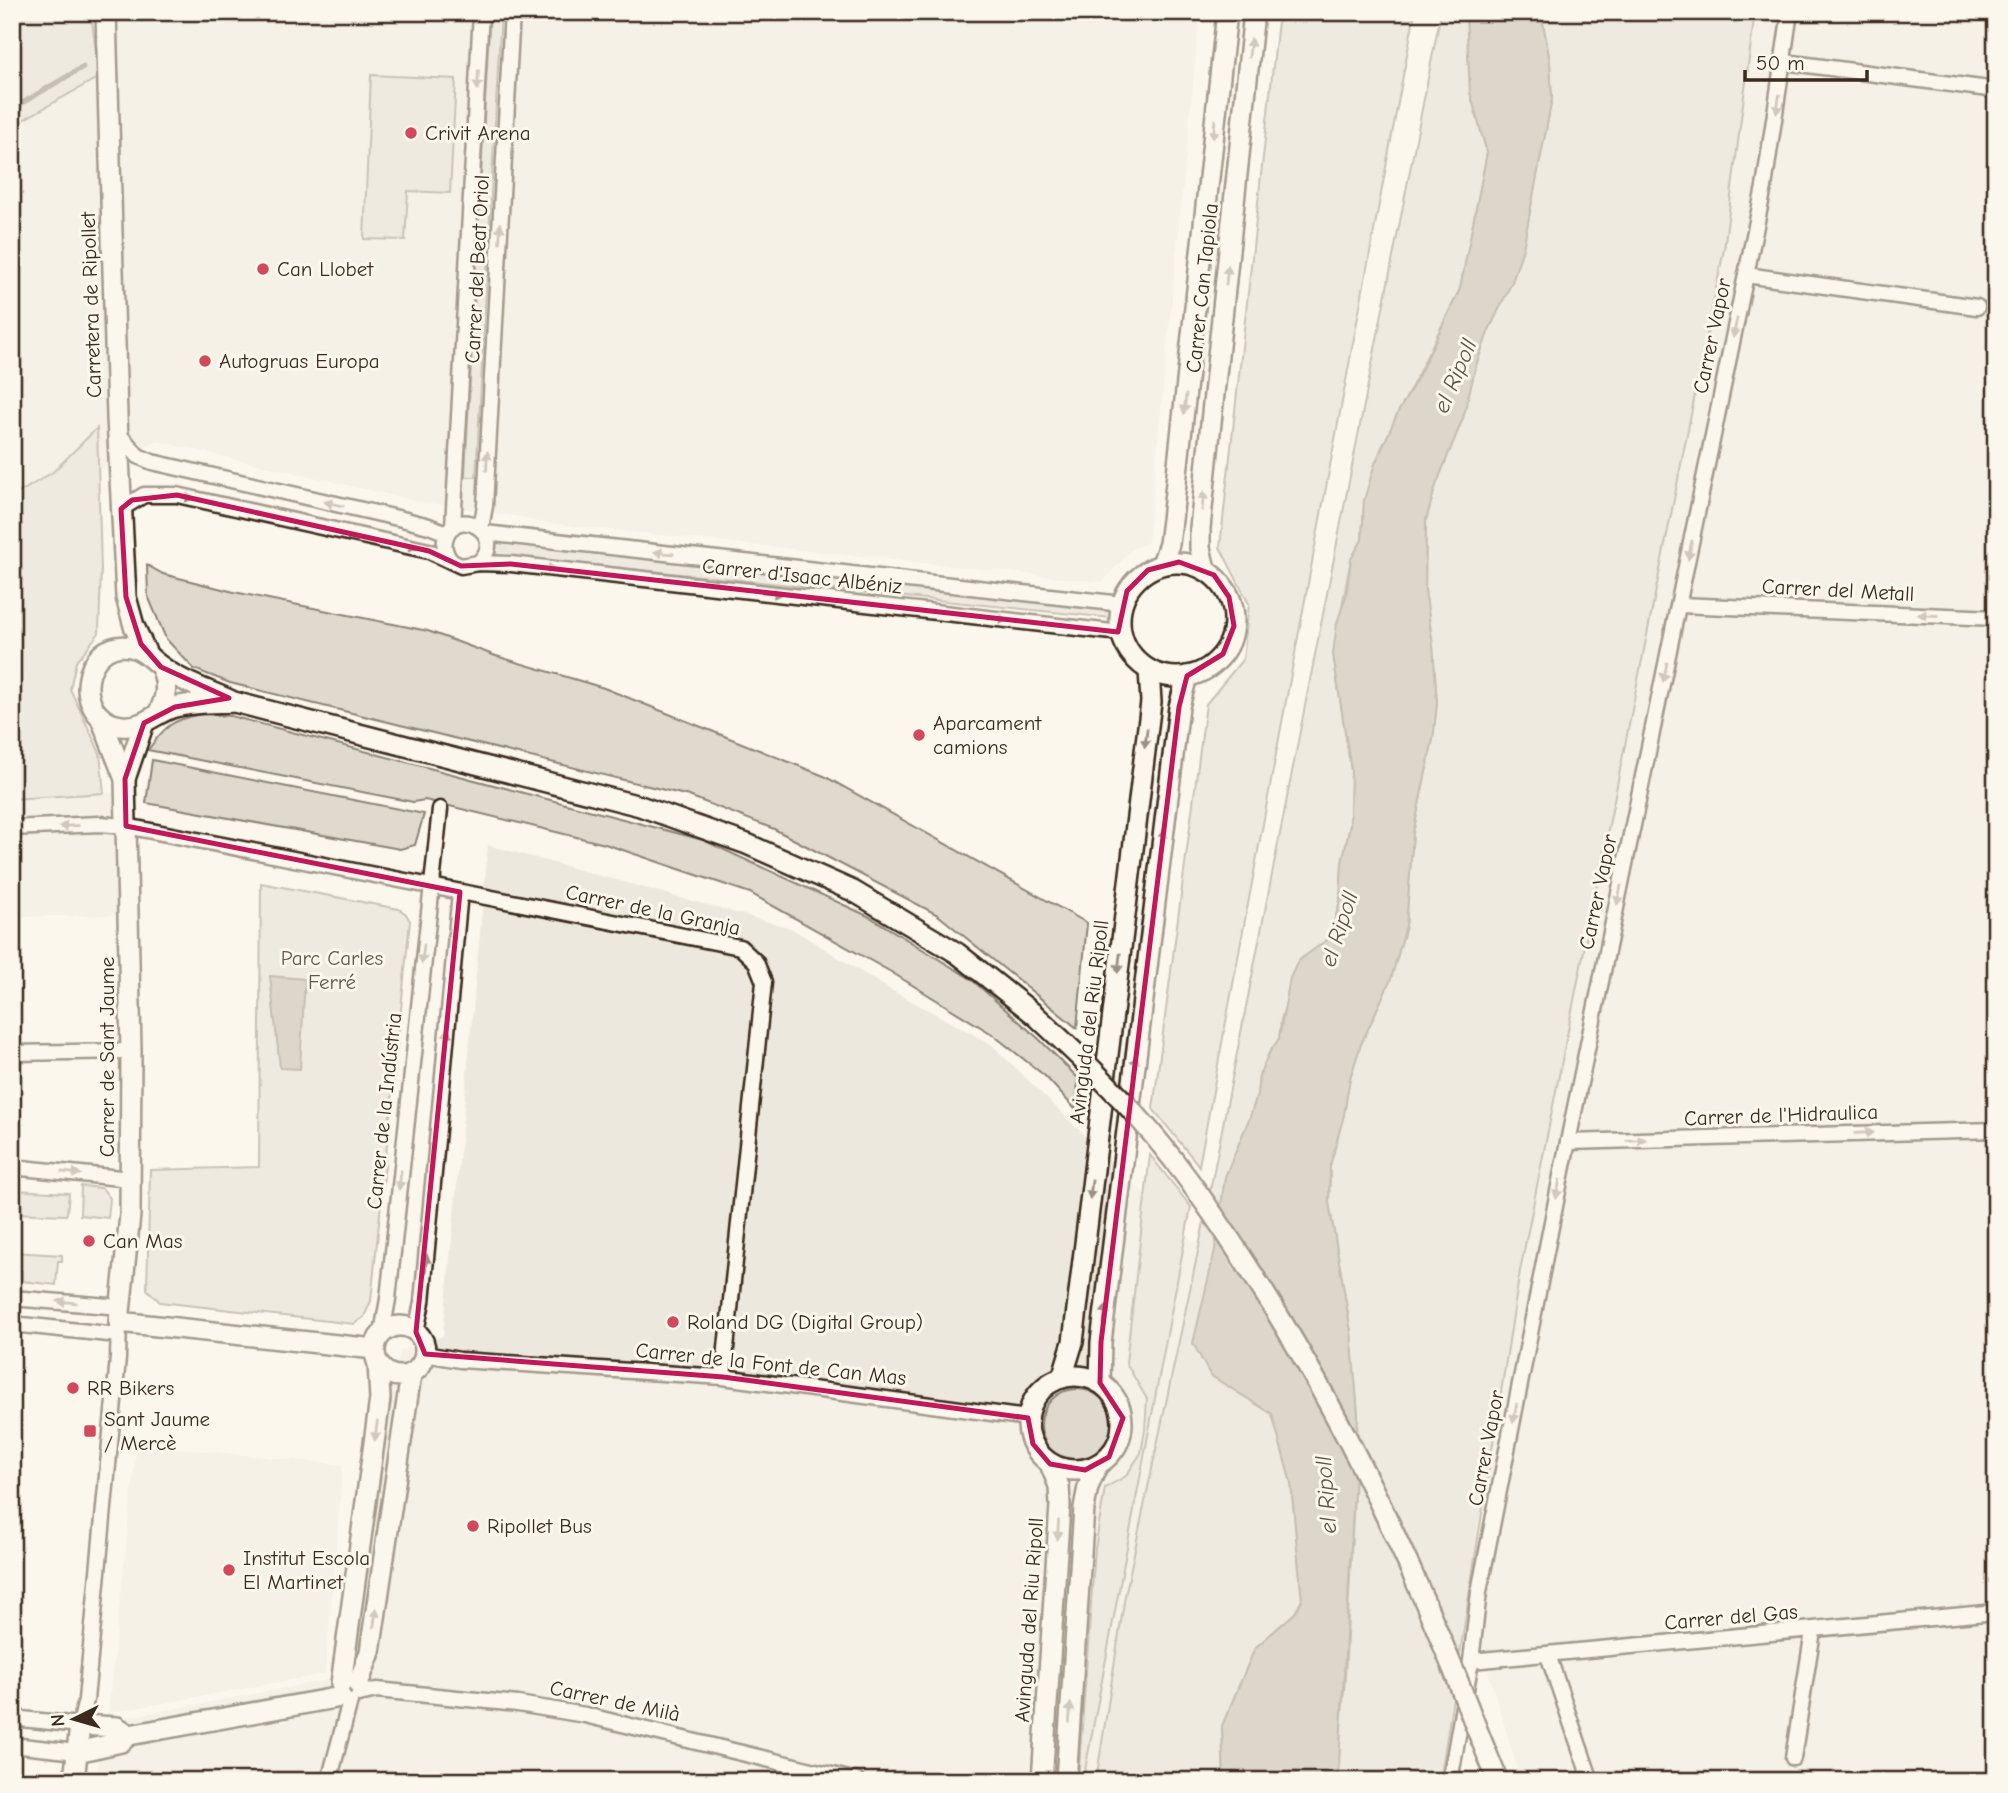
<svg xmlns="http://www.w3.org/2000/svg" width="2008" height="1793" font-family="'Comic Neue',sans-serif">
  <rect width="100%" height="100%" fill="#fbf7ec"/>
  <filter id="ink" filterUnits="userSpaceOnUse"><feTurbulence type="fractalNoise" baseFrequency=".0143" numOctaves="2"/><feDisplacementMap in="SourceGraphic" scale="14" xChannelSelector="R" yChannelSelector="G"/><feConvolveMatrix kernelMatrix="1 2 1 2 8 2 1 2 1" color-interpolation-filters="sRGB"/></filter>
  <g filter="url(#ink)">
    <g fill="#ede8dd">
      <polygon points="118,12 1200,12 1148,543 1133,548 1102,582 538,522 520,517 416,501 157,441 12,512 12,123 120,66"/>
      <polygon points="1755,12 1996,12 1996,1778 1965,1781 1521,1781 1468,1604 1520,1271 1724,249"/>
      <polygon points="116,792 118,915 13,917 14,1039 12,1039 12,799"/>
      <polygon points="488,845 791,928 889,989 991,1044 1199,1247 1125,1596 1096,1781 96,1781 102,1722 328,1680 352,1649 376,1505 391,1392 400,1351 443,1336"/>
      <polygon points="137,1444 343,1465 325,1674 108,1713"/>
    </g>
    <g fill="#dfd9ce" stroke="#8d8276" stroke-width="2">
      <polygon points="12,12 91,12 99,77 12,126"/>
      <polygon points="490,12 501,12 476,477 465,477"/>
      <polygon points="1279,12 1415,12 1199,1166 1153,1109 1206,704 1243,659 1249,604 1220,547"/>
      <polygon points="1441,12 1466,12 1470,92 1487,153 1460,289 1382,447 1364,501 1362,540 1351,559 1333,654 1351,770 1350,825 1342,863 1340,901 1330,938 1298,961 1281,1020 1279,1039 1269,1053 1259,1076 1257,1095 1250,1117 1225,1177 1215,1250 1210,1375 1272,1413 1291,1483 1302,1600 1295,1613 1255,1648 1222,1726 1224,1781 1096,1781 1125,1596 1199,1247"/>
      <polygon points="1541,12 1755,12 1724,249 1520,1271 1440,1781 1337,1781 1345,1678 1358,1415 1351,1332 1329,1203 1330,1166 1350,1078 1361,1044 1391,979 1406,926 1413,833 1433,739 1437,703 1433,646 1425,590 1426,520 1436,485 1463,418 1476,365 1489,330 1512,282 1523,248 1552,99 1550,62"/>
      <polygon points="371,75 456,79 450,193 408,191 405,240 364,239"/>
      <polygon points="97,428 101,569 99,633 76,662 70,689 100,753 104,793 12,799 12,497 53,472"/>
      <polygon points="496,537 1113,607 1111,618 496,555"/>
      <polygon points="147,565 163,574 234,592 428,631 496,656 604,688 824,776 1087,923 1077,1028 938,915 774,829 689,796 230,683 194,669 166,639 148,596"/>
      <path d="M200 714 231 716 703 840 870 917 971 979 1039 1039 1078 1078 1076 1110 1045 1076 992 1034 891 972 750 893 605 844 425 800 413 802 148 750C165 726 172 720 200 714Z"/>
      <polygon points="152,760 424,814 415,845 400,849 146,803"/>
      <polygon points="261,883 399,909 406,914 410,921 371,1301 364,1317 354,1324 160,1302 147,1289 150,1170 259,1167"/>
      <polygon points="1150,1155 1191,1207 1083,1781 1078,1781 1095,1549 1105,1488 1126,1476 1141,1453 1145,1430 1147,1399 1126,1363"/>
      <polygon points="81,1186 102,1188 110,1198 108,1218 80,1215"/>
      <polygon points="13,1190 69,1193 67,1213 66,1215 12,1213"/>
      <polygon points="12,1252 62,1255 62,1261 58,1261 56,1285 22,1281 22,1271 16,1269 16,1256 12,1255"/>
      <circle cx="1077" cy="1425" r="36"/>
    </g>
    <g fill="#b6aea2" stroke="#85796d" stroke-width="2">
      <polygon points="1466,12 1541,12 1550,62 1552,99 1523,248 1512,282 1489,330 1476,365 1463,418 1436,485 1426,520 1425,590 1433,646 1437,703 1433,739 1413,833 1406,926 1391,979 1361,1044 1350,1078 1344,1115 1330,1166 1329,1203 1351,1332 1358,1415 1339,1764 1337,1781 1224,1781 1222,1726 1255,1648 1295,1613 1302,1600 1291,1483 1272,1414 1210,1375 1193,1343 1215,1250 1225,1177 1250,1117 1257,1095 1259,1076 1269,1053 1279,1039 1290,978 1298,961 1330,938 1340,901 1342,863 1350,825 1351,770 1333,654 1337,623 1346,596 1351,559 1362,540 1364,501 1374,466 1398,412 1417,379 1460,289 1487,153 1470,92"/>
      <polygon points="270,976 305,979 300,1069 280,1068"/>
    </g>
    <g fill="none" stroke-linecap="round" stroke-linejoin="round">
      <polyline stroke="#85796d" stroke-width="5" points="12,109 83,67"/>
      <g stroke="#3b2a1e" stroke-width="19">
        <g id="street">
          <polyline points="1785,62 1996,90"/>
          <polyline points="1746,275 1977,307"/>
          <polyline points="118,433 138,456 152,462 402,519 429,526 447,533"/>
          <polyline points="121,509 144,495 177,495 429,551 461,566 478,563 511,564 1121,633"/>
          <polyline points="453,527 481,12"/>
          <polyline points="481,528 485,506 512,12"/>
          <polyline points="485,533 1122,604"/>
          <path d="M451 561C446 555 443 548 445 540 453 502 511 534 478 563"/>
          <polyline points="1679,605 1996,618"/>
          <polyline points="12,828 99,824 126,826 740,947 756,962 764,982 723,1377"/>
          <polyline points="12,1053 131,1051"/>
          <polyline points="1568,1142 1996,1130"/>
          <polyline points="12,1167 130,1179"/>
          <polyline points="12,1298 121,1307"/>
          <polyline points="12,1324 118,1335"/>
          <polyline points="416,1332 422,1302 460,892"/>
          <polyline points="382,1333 388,1299 440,809"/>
          <polyline points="425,1354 460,1360 723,1377 1028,1418"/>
          <polyline points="1548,1655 1589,1775"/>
          <polyline points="1471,1661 1996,1612"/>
          <polyline points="359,1694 377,1690 518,1704 585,1715 857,1781"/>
          <polyline points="12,1718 80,1725"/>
          <polyline points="80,1725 86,1700 118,1358 119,1322"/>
          <polyline points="12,1745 77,1752"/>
          <polyline points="1793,1758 1813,1631"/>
          <polyline points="329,1781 350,1701"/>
          <polyline points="1450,1781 1471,1661 1479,1592 1562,1171 1764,187 1790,12"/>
        </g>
      </g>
      <g stroke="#3b2a1e" stroke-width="24">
        <g id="secondary">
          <polyline points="106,12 117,417 126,597 134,626 147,654"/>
          <circle cx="1177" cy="620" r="57"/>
          <polyline points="1162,564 1169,544 1172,520 1227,12"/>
          <polyline points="1205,569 1200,548 1200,528 1254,12"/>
          <path d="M234 702C215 703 195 702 175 707 156 712 143 729 121 726 70 719 82 638 131 647 145 650 151 660 162 667 183 683 211 691 234 702L640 806 747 844 853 891 957 953 1034 1014"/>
          <path d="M158 714C167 697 168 684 161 667"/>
          <polyline points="100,716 125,779 131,1051 130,1215 119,1322 375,1349"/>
          <polyline points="125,779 144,723"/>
          <circle cx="400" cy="1351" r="25"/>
          <circle cx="1075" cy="1423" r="47"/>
          <polyline points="1062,1378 1073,1342 1151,702 1149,670"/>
          <polyline points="1100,1383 1101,1342 1179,707 1187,676"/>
          <polyline points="341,1684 380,1399 378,1363"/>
          <polyline points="358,1684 370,1652 411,1374"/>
          <polyline points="1478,1732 1498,1781"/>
          <polyline points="77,1752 121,1742 129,1735 341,1697"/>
          <polyline points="74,1781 80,1725 117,1727 129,1735"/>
          <polyline points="1042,1781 1060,1505 1059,1486 1050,1464"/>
          <polyline points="1066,1781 1084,1508 1088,1487 1097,1466"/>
        </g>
      </g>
      <use href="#street" stroke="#fbf7ec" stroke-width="14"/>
      <use href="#secondary" stroke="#fbf7ec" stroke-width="19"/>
      <g stroke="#3b2a1e" stroke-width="24" stroke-linecap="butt">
        <path id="secondary-bridge" d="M1034 1014C1075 1052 1114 1089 1150 1131 1190 1178 1224 1229 1257 1281 1347 1423 1418 1575 1478 1732"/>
      </g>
      <use href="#secondary-bridge" stroke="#fbf7ec" stroke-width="19"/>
    </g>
    <defs><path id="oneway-solid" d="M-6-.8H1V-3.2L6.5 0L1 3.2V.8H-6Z" transform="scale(1.75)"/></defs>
    <g fill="#9b9085">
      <use href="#oneway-solid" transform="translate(1250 48) rotate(-84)"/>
      <use href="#oneway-solid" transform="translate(478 80) rotate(93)"/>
      <use href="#oneway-solid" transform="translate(1778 104) rotate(99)"/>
      <use href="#oneway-solid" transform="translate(1214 129) rotate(96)"/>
      <use href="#oneway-solid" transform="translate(500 233) rotate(-87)"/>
      <use href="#oneway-solid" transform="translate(1227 275) rotate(-84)"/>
      <use href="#oneway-solid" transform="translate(1735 328) rotate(102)"/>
      <use href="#oneway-solid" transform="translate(1185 404) rotate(96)"/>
      <use href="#oneway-solid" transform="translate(487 461) rotate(-87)"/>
      <use href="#oneway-solid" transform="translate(184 497) rotate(10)"/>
      <use href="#oneway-solid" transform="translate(1203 501) rotate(-84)"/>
      <use href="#oneway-solid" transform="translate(334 504) rotate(-167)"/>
      <use href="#oneway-solid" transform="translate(407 546) rotate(13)"/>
      <use href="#oneway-solid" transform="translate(1690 550) rotate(101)"/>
      <use href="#oneway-solid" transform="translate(664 553) rotate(-174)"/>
      <use href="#oneway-solid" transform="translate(546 568) rotate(6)"/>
      <use href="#oneway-solid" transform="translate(772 593) rotate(6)"/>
      <use href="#oneway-solid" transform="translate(1928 615) rotate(-177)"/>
      <use href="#oneway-solid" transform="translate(998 619) rotate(6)"/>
      <use href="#oneway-solid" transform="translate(1665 672) rotate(102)"/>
      <use href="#oneway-solid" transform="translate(1146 738) rotate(97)"/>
      <use href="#oneway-solid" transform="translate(69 826) rotate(178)"/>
      <use href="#oneway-solid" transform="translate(1163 839) rotate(-83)"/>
      <use href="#oneway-solid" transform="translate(1619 895) rotate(102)"/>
      <use href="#oneway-solid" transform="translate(423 954) rotate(96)"/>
      <use href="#oneway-solid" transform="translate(1119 963) rotate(97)"/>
      <use href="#oneway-solid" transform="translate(447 1038) rotate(-85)"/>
      <use href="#oneway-solid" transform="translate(1135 1065) rotate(-83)"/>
      <use href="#oneway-solid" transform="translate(1864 1133) rotate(-2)"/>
      <use href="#oneway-solid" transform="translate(1636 1140) rotate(-2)"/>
      <use href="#oneway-solid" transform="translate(71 1173) rotate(6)"/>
      <use href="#oneway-solid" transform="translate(400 1180) rotate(96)"/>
      <use href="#oneway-solid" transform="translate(1091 1189) rotate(97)"/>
      <use href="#oneway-solid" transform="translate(1558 1189) rotate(101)"/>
      <use href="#oneway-solid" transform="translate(426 1264) rotate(-85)"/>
      <use href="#oneway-solid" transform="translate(67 1302) rotate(-175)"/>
      <use href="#oneway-solid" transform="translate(1105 1315) rotate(-83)"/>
      <use href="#oneway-solid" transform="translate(1515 1413) rotate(101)"/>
      <use href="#oneway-solid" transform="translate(376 1431) rotate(98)"/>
      <use href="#oneway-solid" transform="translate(1058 1530) rotate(94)"/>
      <use href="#oneway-solid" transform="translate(375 1618) rotate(-81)"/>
      <use href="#oneway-solid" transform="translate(1070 1713) rotate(-86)"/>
    </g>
  </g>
  <path d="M0 0H2008V1793H0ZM177 495 429 551 461 566 511 564 1118 632 1127 591 1148 570 1179 562 1214 575 1229 597 1234 626 1223 654 1187 676 1179 707 1101 1342 1100 1383 1123 1418 1109 1457 1085 1470 1050 1464 1033 1444 1028 1418 723 1377 425 1354 416 1332 460 892 126 826 125 779 144 723 175 707 229 698 161 667 141 644 126 597 121 509 132 500Z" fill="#fbf7ec" fill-opacity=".55" fill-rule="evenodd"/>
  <path fill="none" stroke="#c2185b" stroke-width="5" stroke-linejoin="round" d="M177 495 429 551 461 566 511 564 1118 632 1127 591 1148 570 1179 562 1214 575 1229 597 1234 626 1223 654 1187 676 1179 707 1101 1342 1100 1383 1123 1418 1109 1457 1085 1470 1050 1464 1033 1444 1028 1418 723 1377 425 1354 416 1332 460 892 126 826 125 779 144 723 175 707 229 698 161 667 141 644 126 597 121 509 132 500Z"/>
  <g fill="#d1495b" stroke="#fbf7ec" stroke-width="2.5">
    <circle cx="411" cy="133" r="7"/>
    <circle cx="263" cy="269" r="7"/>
    <circle cx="205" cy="361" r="7"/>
    <circle cx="919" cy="735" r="7"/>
    <circle cx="89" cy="1241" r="7"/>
    <circle cx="673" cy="1322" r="7"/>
    <circle cx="73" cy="1388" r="7"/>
    <rect x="83" y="1424" width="14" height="14" rx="3.5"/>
    <circle cx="473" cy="1526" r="7"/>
    <circle cx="229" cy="1570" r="7"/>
  </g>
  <g text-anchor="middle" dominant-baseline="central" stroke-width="6" stroke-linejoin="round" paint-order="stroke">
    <g font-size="21" fill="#3b2a1e" stroke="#fbf7ec" text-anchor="start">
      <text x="425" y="133">Crivit Arena</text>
      <text x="277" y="269">Can Llobet</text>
      <text x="219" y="361">Autogruas Europa</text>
      <text x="933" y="723">Aparcament<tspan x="933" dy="24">camions</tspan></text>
      <text x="103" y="1241">Can Mas</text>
      <text x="687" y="1322">Roland DG (Digital Group)</text>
      <text x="87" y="1388">RR Bikers</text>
      <text x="104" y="1419">Sant Jaume<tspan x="104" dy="24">/ Mercè</tspan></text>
      <text x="487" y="1526">Ripollet Bus</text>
      <text x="243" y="1558">Institut Escola<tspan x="243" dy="24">El Martinet</tspan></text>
    </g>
    <g font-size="21" fill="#3b2a1e" stroke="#fbf7ec">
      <text transform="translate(477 269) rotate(-87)">Carrer del Beat Oriol</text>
      <text transform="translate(1202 288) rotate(-84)">Carrer Can Tapiola</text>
      <text transform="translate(91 305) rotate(-92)">Carretera de Ripollet</text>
      <text transform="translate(1712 336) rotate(-78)">Carrer Vapor</text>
      <text transform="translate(802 576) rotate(6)">Carrer d'Isaac Albéniz</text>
      <text transform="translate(1838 590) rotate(3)">Carrer del Metall</text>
      <text transform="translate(1598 892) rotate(-78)">Carrer Vapor</text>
      <text transform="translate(653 910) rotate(12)">Carrer de la Granja</text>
      <text transform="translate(1089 1022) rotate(-83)">Avinguda del Riu Ripoll</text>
      <text transform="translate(107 1057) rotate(-90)">Carrer de Sant Jaume</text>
      <text transform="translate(384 1111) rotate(-84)">Carrer de la Indústria</text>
      <text transform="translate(1781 1115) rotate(-2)">Carrer de l'Hidraulica</text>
      <text transform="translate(771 1364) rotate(6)">Carrer de la Font de Can Mas</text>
      <text transform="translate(1486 1448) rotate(-79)">Carrer Vapor</text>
      <text transform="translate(1731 1617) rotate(-5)">Carrer del Gas</text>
      <text transform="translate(1029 1620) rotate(-86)">Avinguda del Riu Ripoll</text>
      <text transform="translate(615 1701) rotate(12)">Carrer de Milà</text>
    </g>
    <g font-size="21" fill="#64564a" stroke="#fbf7ec">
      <text x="332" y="958">Parc Carles<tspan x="332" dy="24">Ferré</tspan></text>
    </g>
    <g font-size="23" font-style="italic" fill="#605246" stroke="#fbf7ec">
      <text transform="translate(1455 376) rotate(-67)">el Ripoll</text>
      <text transform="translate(1339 929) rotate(-72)">el Ripoll</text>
      <text transform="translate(1326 1495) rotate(-94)">el Ripoll</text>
    </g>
  </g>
  <rect width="2008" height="1793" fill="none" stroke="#fbf7ec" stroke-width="42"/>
  <rect x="21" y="21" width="1966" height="1751" fill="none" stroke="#3b2a1e" stroke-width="2.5" filter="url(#ink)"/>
  <g transform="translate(74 1719) rotate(265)" stroke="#fbf7ec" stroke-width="5" paint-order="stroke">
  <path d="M0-5L12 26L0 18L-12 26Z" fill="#3b2a1e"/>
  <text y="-10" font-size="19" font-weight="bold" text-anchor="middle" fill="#3b2a1e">N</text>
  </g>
  <path d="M1745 70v10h122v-10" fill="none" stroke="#3b2a1e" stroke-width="3.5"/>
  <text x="1756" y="70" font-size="21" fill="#3b2a1e" stroke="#fbf7ec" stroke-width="5" paint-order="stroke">50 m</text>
</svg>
